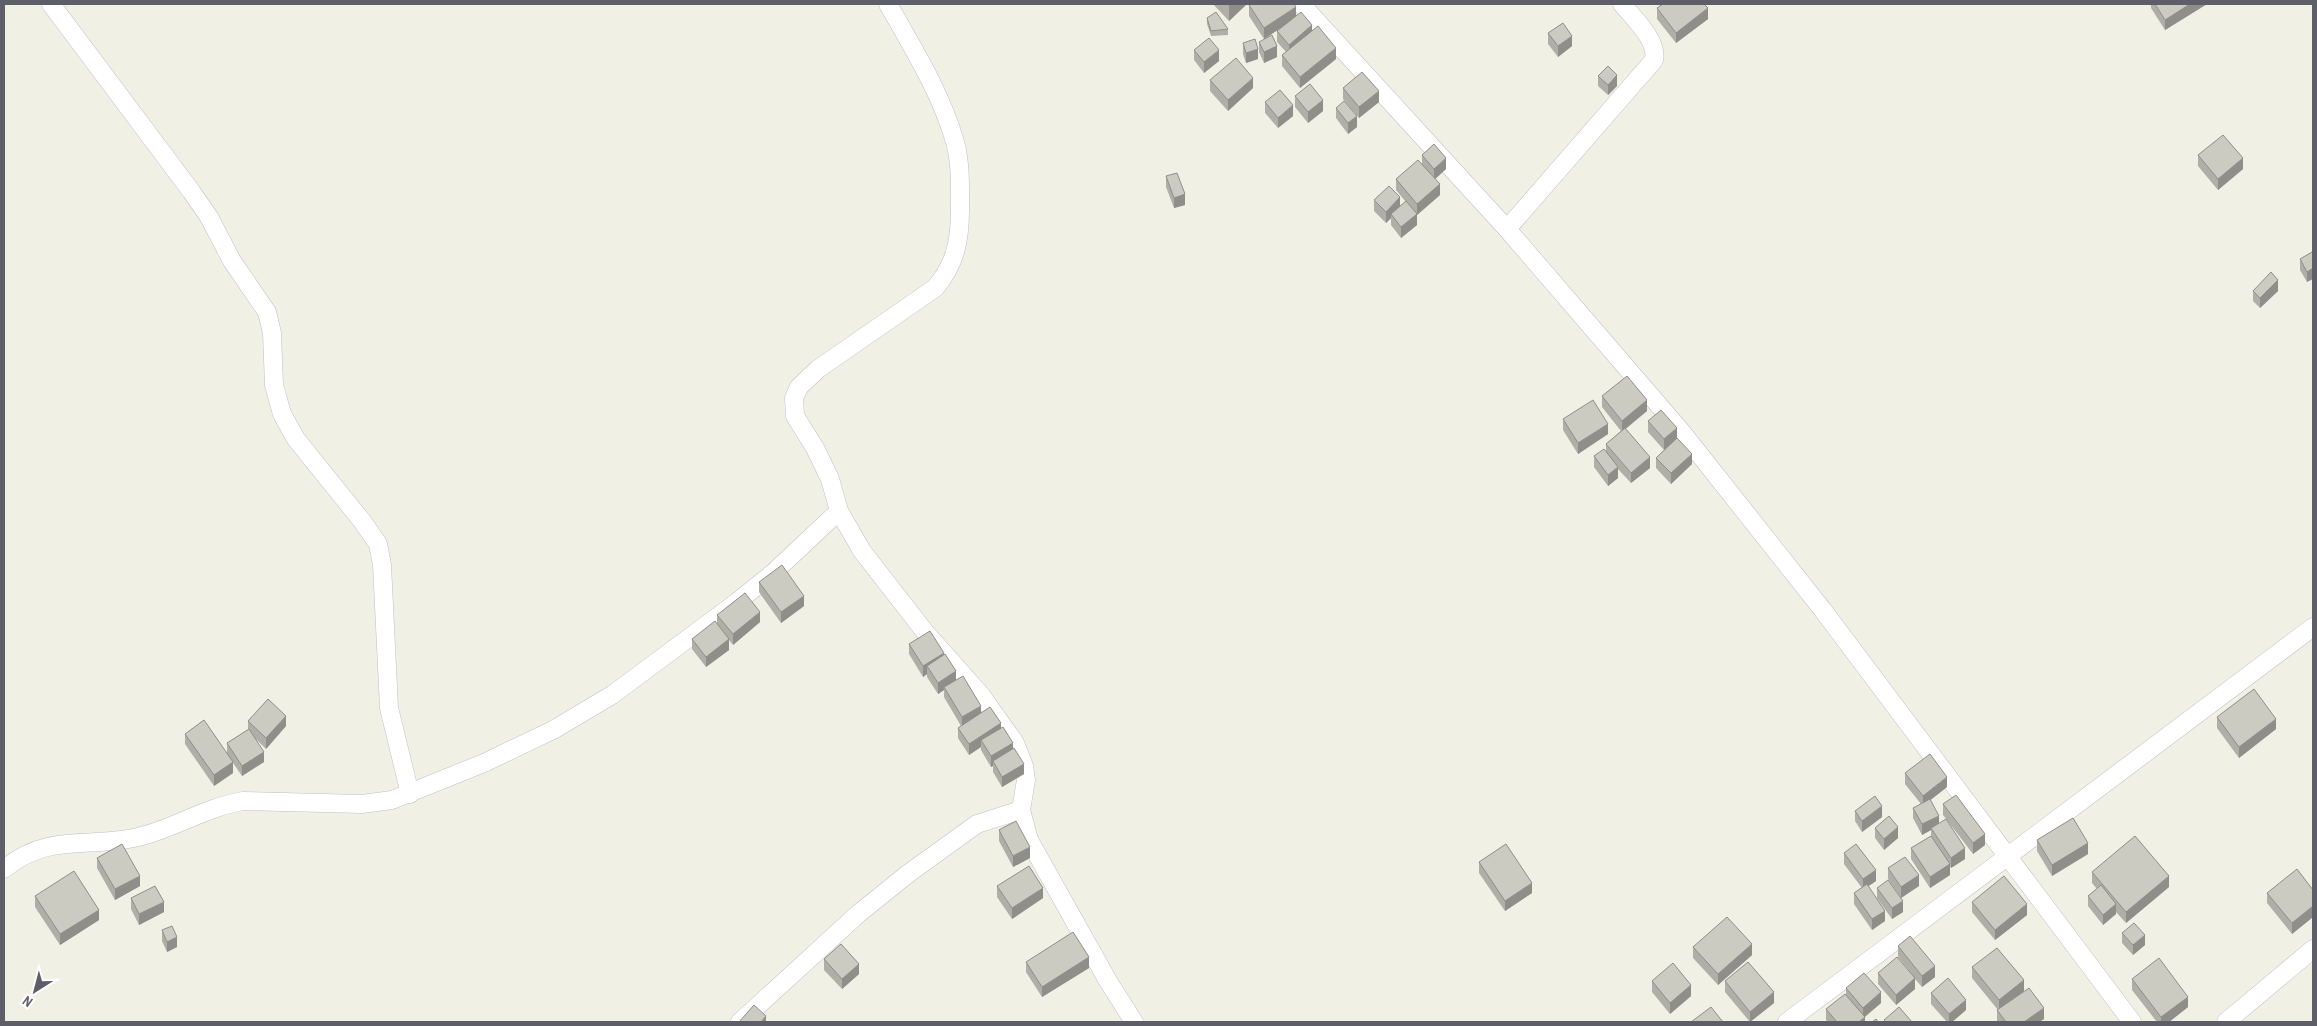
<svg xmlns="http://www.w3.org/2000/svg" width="2317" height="1026" font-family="'Archivo Narrow',sans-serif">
  <rect width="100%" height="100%" fill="#f0f0e5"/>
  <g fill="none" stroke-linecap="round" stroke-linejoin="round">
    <g stroke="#bfc0c7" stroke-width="19">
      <g id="minor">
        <polyline points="51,4 191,191 209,217 232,261 267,312 272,333 274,385 282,414 296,439 362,521 378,544 382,565 389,708 410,794"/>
        <path d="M888 4C913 48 941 93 955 142 961 164 960 188 960 210 960 241 955 265 935 288L818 369 799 387 794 398 795 416 815 448 830 479 839 511 862 551 925 632 981 695 1015 743 1024 766 1026 780 1021 810 1029 840 1108 981 1134 1022"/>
        <polyline points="1301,4 1507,229 1681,431 1822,609 2132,1022"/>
        <path d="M1507 229 1654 60C1658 40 1634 19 1622 4"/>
        <path d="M4 869C50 831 90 850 142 836 176 827 207 807 243 801L362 804 392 800 484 763 553 730 612 695 737 602 773 573 839 511"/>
        <polyline points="740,1022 858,914 909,873 977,824 1021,810"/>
        <polyline points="1787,1022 2313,627"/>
        <polyline points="2226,1022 2313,949"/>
      </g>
    </g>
    <use href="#minor" stroke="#fff" stroke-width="18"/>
  </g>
  <g fill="#afafa7">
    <polygon points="1213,4 1247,4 1229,21"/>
    <polygon points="2151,4 2207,4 2165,30 2151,8"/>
    <polygon points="1249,5 1296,16 1312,31 1336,59 1300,88 1282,66 1282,55 1286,52 1277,42 1277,31 1284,26 1264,39 1249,16"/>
    <polygon points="1657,8 1708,19 1676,43 1657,19"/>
    <polygon points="1207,18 1228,29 1228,35 1211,36 1207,24"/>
    <polygon points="1548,33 1572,46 1558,57 1548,44"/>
    <polygon points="1259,42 1277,57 1264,63 1259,52"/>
    <polygon points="1243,43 1258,59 1246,63 1243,54"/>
    <polygon points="1194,50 1219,61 1204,73 1194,60"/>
    <polygon points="1598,76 1617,86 1608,95 1598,86"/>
    <polygon points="1210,80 1253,88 1228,111 1210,91"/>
    <polygon points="1343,88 1379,102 1359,118 1343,99"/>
    <polygon points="1295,96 1323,111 1308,123 1295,107"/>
    <polygon points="1265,102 1293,116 1278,128 1265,113"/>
    <polygon points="1336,108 1357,127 1348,134 1336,118"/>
    <polygon points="1422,155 1446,169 1435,179 1440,195 1417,215 1417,214 1417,225 1401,238 1391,225 1391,218 1386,223 1374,211 1374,200 1400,206 1406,202 1396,190 1396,179 1422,165"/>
    <polygon points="2198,155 2243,169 2218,190 2198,166"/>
    <polygon points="1166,176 1185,205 1174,208 1166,187"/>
    <polygon points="2312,252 2307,282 2300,270 2300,259"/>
    <polygon points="2253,291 2278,291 2260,308 2253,301"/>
    <polygon points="1602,396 1647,411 1625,428 1650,468 1631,483 1618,469 1618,478 1608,486 1594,467 1594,456 1606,452 1606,444 1621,431 1602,407"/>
    <polygon points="1563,419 1608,434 1578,454 1563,430"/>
    <polygon points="1648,421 1677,438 1692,464 1671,484 1656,468 1656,458 1664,450 1648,432"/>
    <polygon points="2313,501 2313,514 2312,513 2312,502"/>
    <polygon points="759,582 804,606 781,623 759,592"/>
    <polygon points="717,615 760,622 733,645 729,640 729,650 706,667 692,649 692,639 717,624"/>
    <polygon points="909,644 944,655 956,679 981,713 1001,728 1013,748 1024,774 1002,787 993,772 993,766 991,767 981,750 981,747 969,755 958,738 958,728 961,726 944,697 944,690 938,694 927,677 927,674 923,677 909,654"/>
    <polygon points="2217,717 2276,729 2239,758 2217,728"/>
    <polygon points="248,721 286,726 266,749 256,739 264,762 242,776 227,754 227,743 248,730"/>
    <polygon points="185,734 233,773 214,786 185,744"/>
    <polygon points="1905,773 1947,787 1930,800 1939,823 1965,859 1951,868 1950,866 1950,875 1930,888 1911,859 1911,848 1931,836 1931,830 1922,835 1913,818 1913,808 1921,804 1905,784"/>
    <polygon points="1943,804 1985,845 1973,854 1943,815"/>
    <polygon points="1855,811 1882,817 1862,832 1855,821"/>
    <polygon points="1875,828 1898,838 1884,850 1875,838"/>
    <polygon points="999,830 1030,858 1013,867 999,841"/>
    <polygon points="2037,840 2088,854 2052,876 2037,851"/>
    <polygon points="1844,853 1876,881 1868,886 1885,921 1872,930 1854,904 1854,893 1862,888 1844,864"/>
    <polygon points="97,858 140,886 115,900 97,868"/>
    <polygon points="1479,862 1532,893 1505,911 1479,873"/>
    <polygon points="1888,868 1919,886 1901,898 1888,879"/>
    <polygon points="2092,872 2169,887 2126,923 2116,912 2116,914 2103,925 2088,906 2088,896 2097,889 2092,883"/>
    <polygon points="997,886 1043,898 1012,919 997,897"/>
    <polygon points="1877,888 1903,912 1892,919 1877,898"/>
    <polygon points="2313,890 2313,917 2292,934 2267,903 2267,893"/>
    <polygon points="35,896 99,920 60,945 35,907"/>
    <polygon points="131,898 164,912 139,925 131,909"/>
    <polygon points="1972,902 2027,915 1995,940 1972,912"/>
    <polygon points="162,930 177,947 167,952 162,941"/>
    <polygon points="2122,933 2145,945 2133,955 2122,943"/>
    <polygon points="1898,946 1935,977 1922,987 1915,979 1915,989 1896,1005 1878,984 1878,973 1911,973 1898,957"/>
    <polygon points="1693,947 1752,955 1718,985 1693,958"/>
    <polygon points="824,959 859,974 842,989 824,970"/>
    <polygon points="1026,962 1089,968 1042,997 1026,972"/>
    <polygon points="1972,967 2024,991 2044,1019 2039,1022 1998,1022 1997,1021 1997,1010 1998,1010 1972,978"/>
    <polygon points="2132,979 2188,1007 2169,1022 2157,1022 2132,990"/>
    <polygon points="1652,981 1691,996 1670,1014 1652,992"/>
    <polygon points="1725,981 1774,1003 1750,1022 1725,992"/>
    <polygon points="1846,988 1881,1003 1865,1017 1865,1022 1828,1022 1826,1020 1826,1009 1846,996"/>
    <polygon points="1931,993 1966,1010 1952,1022 1947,1022 1931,1004"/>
  </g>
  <g fill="#8f8e88">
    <polygon points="1230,4 1247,4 1229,21 1229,5"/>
    <polygon points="2190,4 2207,4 2165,30 2165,20"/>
    <polygon points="1296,7 1296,18 1264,39 1264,28"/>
    <polygon points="1708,8 1708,19 1676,43 1676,33"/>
    <polygon points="1312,25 1312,36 1289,56 1289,45"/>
    <polygon points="1572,36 1572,46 1558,57 1558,46"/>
    <polygon points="1277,46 1277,57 1264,63 1264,52"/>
    <polygon points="1336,48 1336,59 1300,88 1300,77"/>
    <polygon points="1258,49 1258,59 1246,63 1246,53"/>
    <polygon points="1219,50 1219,61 1204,73 1204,62"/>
    <polygon points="1617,75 1617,86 1608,95 1608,85"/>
    <polygon points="1253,78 1253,88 1228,111 1228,100"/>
    <polygon points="1379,91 1379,102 1359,118 1359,107"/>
    <polygon points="1323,100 1323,111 1308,123 1308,112"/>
    <polygon points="1293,105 1293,116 1278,128 1278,118"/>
    <polygon points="1357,116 1357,127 1348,134 1348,123"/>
    <polygon points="1446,158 1446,169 1434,180 1434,169"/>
    <polygon points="2243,158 2243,169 2218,190 2218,179"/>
    <polygon points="1440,184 1440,195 1417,215 1417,204"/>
    <polygon points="1185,194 1185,205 1174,208 1174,198"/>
    <polygon points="1400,197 1400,208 1391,214 1391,218 1386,223 1386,212"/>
    <polygon points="1417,214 1417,225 1401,238 1401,227"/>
    <polygon points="2313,268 2313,279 2307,282 2307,272"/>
    <polygon points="2278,280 2278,291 2260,308 2260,298"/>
    <polygon points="1647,400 1647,411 1622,432 1622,421"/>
    <polygon points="1608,424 1608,434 1578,454 1578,443"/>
    <polygon points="1677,428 1677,439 1664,450 1664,439"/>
    <polygon points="1692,454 1692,464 1671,484 1671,473"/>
    <polygon points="1650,457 1650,468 1631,483 1631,473"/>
    <polygon points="1618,467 1618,478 1608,486 1608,475"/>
    <polygon points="804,596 804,606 781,623 781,612"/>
    <polygon points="760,612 760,622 733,645 733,634"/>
    <polygon points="729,639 729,650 706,667 706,657"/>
    <polygon points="944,653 944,664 927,666 927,674 923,677 923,666"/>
    <polygon points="956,671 956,682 944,687 944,690 938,694 938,683"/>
    <polygon points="981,706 981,716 962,728 962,717"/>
    <polygon points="286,716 286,726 266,749 266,738"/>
    <polygon points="2276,719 2276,729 2239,758 2239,747"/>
    <polygon points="1001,723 1001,734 981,740 981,747 969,755 969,744"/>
    <polygon points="1013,743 1013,754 993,761 993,766 991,767 991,756"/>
    <polygon points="264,752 264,762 242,776 242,766"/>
    <polygon points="233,762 233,773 214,786 214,775"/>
    <polygon points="1024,764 1024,774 1002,787 1002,777"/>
    <polygon points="1947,777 1947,787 1923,806 1923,796"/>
    <polygon points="1882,806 1882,817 1862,832 1862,821"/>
    <polygon points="1939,816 1939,826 1931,828 1931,830 1922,835 1922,824"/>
    <polygon points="1898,827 1898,838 1884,850 1884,839"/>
    <polygon points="1985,834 1985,845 1973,854 1973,843"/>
    <polygon points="2088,843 2088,854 2052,876 2052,865"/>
    <polygon points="1030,847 1030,858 1013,867 1013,856"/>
    <polygon points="1965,848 1965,859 1951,868 1951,858"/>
    <polygon points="1950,864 1950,875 1930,888 1930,877"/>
    <polygon points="1876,870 1876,881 1863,890 1863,879"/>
    <polygon points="1919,875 1919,886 1901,898 1901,887"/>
    <polygon points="140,876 140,886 115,900 115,889"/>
    <polygon points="2169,876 2169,887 2126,923 2126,912"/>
    <polygon points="1532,883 1532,893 1505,911 1505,901"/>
    <polygon points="1043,888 1043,898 1012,919 1012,908"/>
    <polygon points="1903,901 1903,912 1892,919 1892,908"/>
    <polygon points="164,902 164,912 139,925 139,914"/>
    <polygon points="2027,904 2027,915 1995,940 1995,930"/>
    <polygon points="2116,904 2116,914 2103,925 2103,915"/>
    <polygon points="2313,906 2313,917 2292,934 2292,923"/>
    <polygon points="99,910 99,920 60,945 60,934"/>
    <polygon points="1885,911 1885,921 1872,930 1872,919"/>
    <polygon points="2145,935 2145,945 2133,955 2133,945"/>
    <polygon points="177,937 177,947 167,952 167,942"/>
    <polygon points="1752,944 1752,955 1718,985 1718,974"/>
    <polygon points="1089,957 1089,968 1042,997 1042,987"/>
    <polygon points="859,964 859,974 842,989 842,979"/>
    <polygon points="1935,966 1935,977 1922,987 1922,976"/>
    <polygon points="1915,978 1915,989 1896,1005 1896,995"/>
    <polygon points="2024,980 2024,991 1999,1011 1999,1000"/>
    <polygon points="1691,985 1691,996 1670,1014 1670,1003"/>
    <polygon points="1774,992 1774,1003 1750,1022 1750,1012"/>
    <polygon points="1881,992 1881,1003 1863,1018 1863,1008"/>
    <polygon points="2188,997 2188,1007 2169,1022 2161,1022 2161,1017"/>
    <polygon points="1966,1000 1966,1010 1952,1022 1949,1022 1949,1014"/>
    <polygon points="2044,1008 2044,1019 2039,1022 2024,1022"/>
    <polygon points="766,1016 766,1022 761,1022"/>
    <polygon points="1865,1017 1865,1022 1859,1022"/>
  </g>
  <g fill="#cccbc2" stroke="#8f8e88">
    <polygon points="1251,4 1294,4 1296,7 1264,28 1249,5"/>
    <polygon points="1663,4 1704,4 1708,8 1676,33 1657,8"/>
    <polygon points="2155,4 2190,4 2165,20"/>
    <polygon points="1216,12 1228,29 1211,31 1207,18"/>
    <polygon points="1301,12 1312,25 1289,45 1277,31"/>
    <polygon points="1563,23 1572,36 1558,46 1548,33"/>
    <polygon points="1318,26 1336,48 1300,77 1282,55"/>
    <polygon points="1272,35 1277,46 1264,52 1259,42"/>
    <polygon points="1209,38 1219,50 1204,62 1194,50"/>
    <polygon points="1255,39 1258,49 1246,53 1243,43"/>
    <polygon points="1236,58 1253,78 1228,100 1210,80"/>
    <polygon points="1608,66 1617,75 1608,85 1598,76"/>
    <polygon points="1362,72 1379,91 1359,107 1343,88"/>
    <polygon points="1310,84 1323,100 1308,112 1295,96"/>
    <polygon points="1280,90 1293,105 1278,118 1265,102"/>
    <polygon points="1344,101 1357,116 1348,123 1336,108"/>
    <polygon points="2223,135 2243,158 2218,179 2198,155"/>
    <polygon points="1434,144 1446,158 1434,169 1422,155"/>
    <polygon points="1418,160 1440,184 1417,204 1396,179"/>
    <polygon points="1177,173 1185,194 1174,198 1166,176"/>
    <polygon points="1389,186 1400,197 1386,212 1374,200"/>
    <polygon points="1406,201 1417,214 1401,227 1391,214"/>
    <polygon points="2312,252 2313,254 2313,268 2307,272 2300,259"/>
    <polygon points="2271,272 2278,280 2260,298 2253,291"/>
    <polygon points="1627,376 1647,400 1622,421 1602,396"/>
    <polygon points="1593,400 1608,424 1578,443 1563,419"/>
    <polygon points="1661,410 1677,428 1664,439 1648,421"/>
    <polygon points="1625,428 1650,457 1631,473 1606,444"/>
    <polygon points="1677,438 1692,454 1671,473 1656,458"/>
    <polygon points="1604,449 1618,467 1608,475 1594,456"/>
    <polygon points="782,565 804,596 781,612 759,582"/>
    <polygon points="745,593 760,612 733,634 717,615"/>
    <polygon points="715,621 729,639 706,657 692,639"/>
    <polygon points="930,631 944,653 923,666 909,644"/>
    <polygon points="945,654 956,671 938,683 927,666"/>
    <polygon points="963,676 981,706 962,717 944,687"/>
    <polygon points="2254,689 2276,719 2239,747 2217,717"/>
    <polygon points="268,699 286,716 266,738 248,721"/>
    <polygon points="990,707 1001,723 969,744 958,728"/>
    <polygon points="204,720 233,762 214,775 185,734"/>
    <polygon points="1003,727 1013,743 991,756 981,740"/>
    <polygon points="249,729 264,752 242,766 227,743"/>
    <polygon points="1014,748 1024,764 1002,777 993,761"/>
    <polygon points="1930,754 1947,777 1923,796 1905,773"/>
    <polygon points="1956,795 1985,834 1973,843 1943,804"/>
    <polygon points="1875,796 1882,806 1862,821 1855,811"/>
    <polygon points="1930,799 1939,816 1922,824 1913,808"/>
    <polygon points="1889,816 1898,827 1884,839 1875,828"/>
    <polygon points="2073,818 2088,843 2052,865 2037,840"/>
    <polygon points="1946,819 1965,848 1951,858 1931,828"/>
    <polygon points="1016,821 1030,847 1013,856 999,830"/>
    <polygon points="1931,836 1950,864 1930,877 1911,848"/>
    <polygon points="2135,836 2169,876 2126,912 2092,872"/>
    <polygon points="122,844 140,876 115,889 97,858"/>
    <polygon points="1506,844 1532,883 1505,901 1479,862"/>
    <polygon points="1856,844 1876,870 1863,879 1844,853"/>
    <polygon points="1905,857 1919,875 1901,887 1888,868"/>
    <polygon points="1029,866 1043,888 1012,908 997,886"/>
    <polygon points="2297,869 2313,890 2313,906 2292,923 2267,893"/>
    <polygon points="74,871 99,910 60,934 35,896"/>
    <polygon points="2004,876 2027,904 1995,930 1972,902"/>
    <polygon points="1888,880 1903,901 1892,908 1877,888"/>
    <polygon points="1867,884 1885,911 1872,919 1854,893"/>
    <polygon points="2101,885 2116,904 2103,915 2088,896"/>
    <polygon points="155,886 164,902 139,914 131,898"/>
    <polygon points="1727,917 1752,944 1718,974 1693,947"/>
    <polygon points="2134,923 2145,935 2133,945 2122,933"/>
    <polygon points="172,926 177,937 167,942 162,930"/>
    <polygon points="1073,932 1089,957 1042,987 1026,962"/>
    <polygon points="1910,936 1935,966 1922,976 1898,946"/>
    <polygon points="841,944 859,964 842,979 824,959"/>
    <polygon points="1997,948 2024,980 1999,1000 1972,967"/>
    <polygon points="1897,957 1915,978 1896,995 1878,973"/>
    <polygon points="2159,958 2188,997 2161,1017 2132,979"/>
    <polygon points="1748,962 1774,992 1750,1012 1725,981"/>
    <polygon points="1673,963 1691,985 1670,1003 1652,981"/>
    <polygon points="1864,973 1881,992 1863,1008 1846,988"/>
    <polygon points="1948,978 1966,1000 1949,1014 1931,993"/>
    <polygon points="2029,988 2044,1008 2024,1022 2006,1022 1997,1010"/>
    <polygon points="1845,994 1865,1017 1859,1022 1837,1022 1826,1009"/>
    <polygon points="754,1005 766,1016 761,1022 739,1022"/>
    <polygon points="1711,1007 1723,1022 1691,1022"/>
    <polygon points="1899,1007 1912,1022 1886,1022 1884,1020"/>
    <polygon points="1876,1019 1878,1022 1872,1022"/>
  </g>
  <rect width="2317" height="1026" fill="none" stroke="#5d5e67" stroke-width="10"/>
  <g transform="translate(35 991) rotate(216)" stroke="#ffffff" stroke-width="4" paint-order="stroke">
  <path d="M0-4L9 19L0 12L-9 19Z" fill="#5d5e67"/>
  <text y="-8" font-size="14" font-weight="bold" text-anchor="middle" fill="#5d5e67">N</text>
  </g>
</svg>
